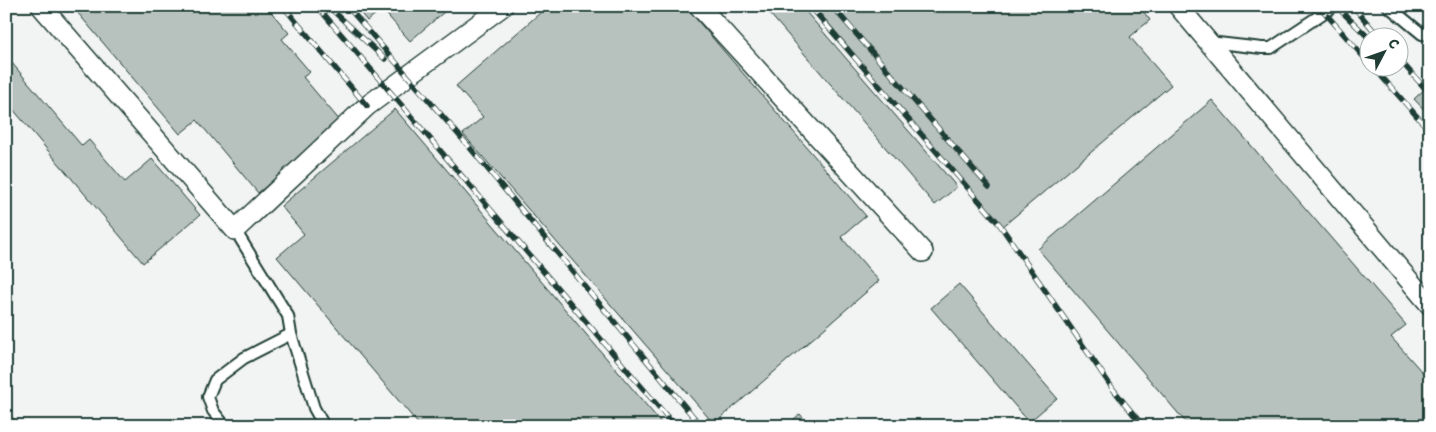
<svg xmlns="http://www.w3.org/2000/svg" width="1436" height="432" font-family="'Shantell Sans',sans-serif">
  <rect width="100%" height="100%" fill="#f2f3f3"/>
  <filter id="ink" filterUnits="userSpaceOnUse"><feTurbulence type="fractalNoise" baseFrequency=".02" numOctaves="2"/><feDisplacementMap in="SourceGraphic" scale="10" xChannelSelector="R" yChannelSelector="G"/><feConvolveMatrix kernelMatrix="1 2 1 2 8 2 1 2 1" color-interpolation-filters="sRGB"/></filter>
  <g filter="url(#ink)">
    <g fill="#b7c1bd" stroke="#1f3d34">
      <polygon points="72,6 266,6 289,33 282,39 310,72 303,77 341,122 258,193 197,120 180,134"/>
      <polygon points="355,6 451,6 410,41 382,9 367,21"/>
      <polygon points="548,6 685,6 866,216 841,237 879,281 714,424 463,134 483,117 456,86"/>
      <polygon points="763,6 801,6 957,187 935,205"/>
      <polygon points="814,6 1139,6 1150,20 1130,37 1171,85 1001,228"/>
      <polygon points="6,56 82,146 89,140 125,182 152,159 200,215 143,263 6,101"/>
      <polygon points="1430,84 1430,116 1414,99"/>
      <polygon points="1212,100 1406,325 1391,337 1430,381 1430,426 1189,426 1038,249"/>
      <polygon points="395,109 664,426 420,426 277,257 304,234 281,206"/>
      <polygon points="959,284 1057,398 1029,422 931,308"/>
      <polygon points="800,414 810,426 786,426"/>
    </g>
    <g fill="none" stroke-linecap="round" stroke-linejoin="round">
      <g stroke="#1f3d34" stroke-width="14">
        <g id="service">
          <polyline points="1388,6 1422,34 1430,35"/>
          <polyline points="1209,42 1262,48 1271,48 1334,6"/>
          <polyline points="235,230 288,316 291,334 314,408 324,426"/>
          <polyline points="225,426 213,411 208,397 215,380 244,358 291,334"/>
        </g>
      </g>
      <g stroke="#1f3d34" stroke-width="22">
        <g id="minor">
          <polyline points="41,6 235,230 367,106 503,6"/>
          <polyline points="699,6 923,252"/>
          <polyline points="1178,6 1430,305"/>
        </g>
      </g>
      <use href="#service" stroke="#fff" stroke-width="10"/>
      <use href="#minor" stroke="#fff" stroke-width="19"/>
      <g stroke="#1f3d34" stroke-width="5.5">
        <g id="rail">
          <polyline points="283,6 367,106"/>
          <polyline points="317,6 675,426"/>
          <polyline points="328,6 385,59"/>
          <polyline points="347,6 471,149 701,426"/>
          <polyline points="810,6 1000,225 1113,389 1143,426"/>
          <polyline points="832,6 989,187"/>
          <polyline points="1319,6 1368,62"/>
          <polyline points="1336,6 1369,38"/>
          <polyline points="1353,6 1380,38"/>
          <polyline points="1398,58 1430,94"/>
          <polyline points="1374,68 1430,131"/>
          <polyline points="6,414 17,426"/>
        </g>
      </g>
      <use href="#rail" stroke="#fff" stroke-width="4" stroke-dasharray="11" stroke-linecap="butt"/>
    </g>
  </g>
  <rect width="1436" height="432" fill="none" stroke="#fff" stroke-width="25"/>
  <rect x="12" y="12" width="1411" height="407" fill="none" stroke="#1f3d34" stroke-width="2" filter="url(#ink)"/>
  <g transform="translate(1384 52) rotate(49)"><circle r="24" fill="#ffffff" stroke="#a5b1ae"/>
  <path d="M0-4L9 19L0 12L-9 19Z" fill="#1f3d34"/>
  <text y="-8" font-size="14" font-weight="bold" text-anchor="middle" fill="#1f3d34">С</text>
  </g>
</svg>
